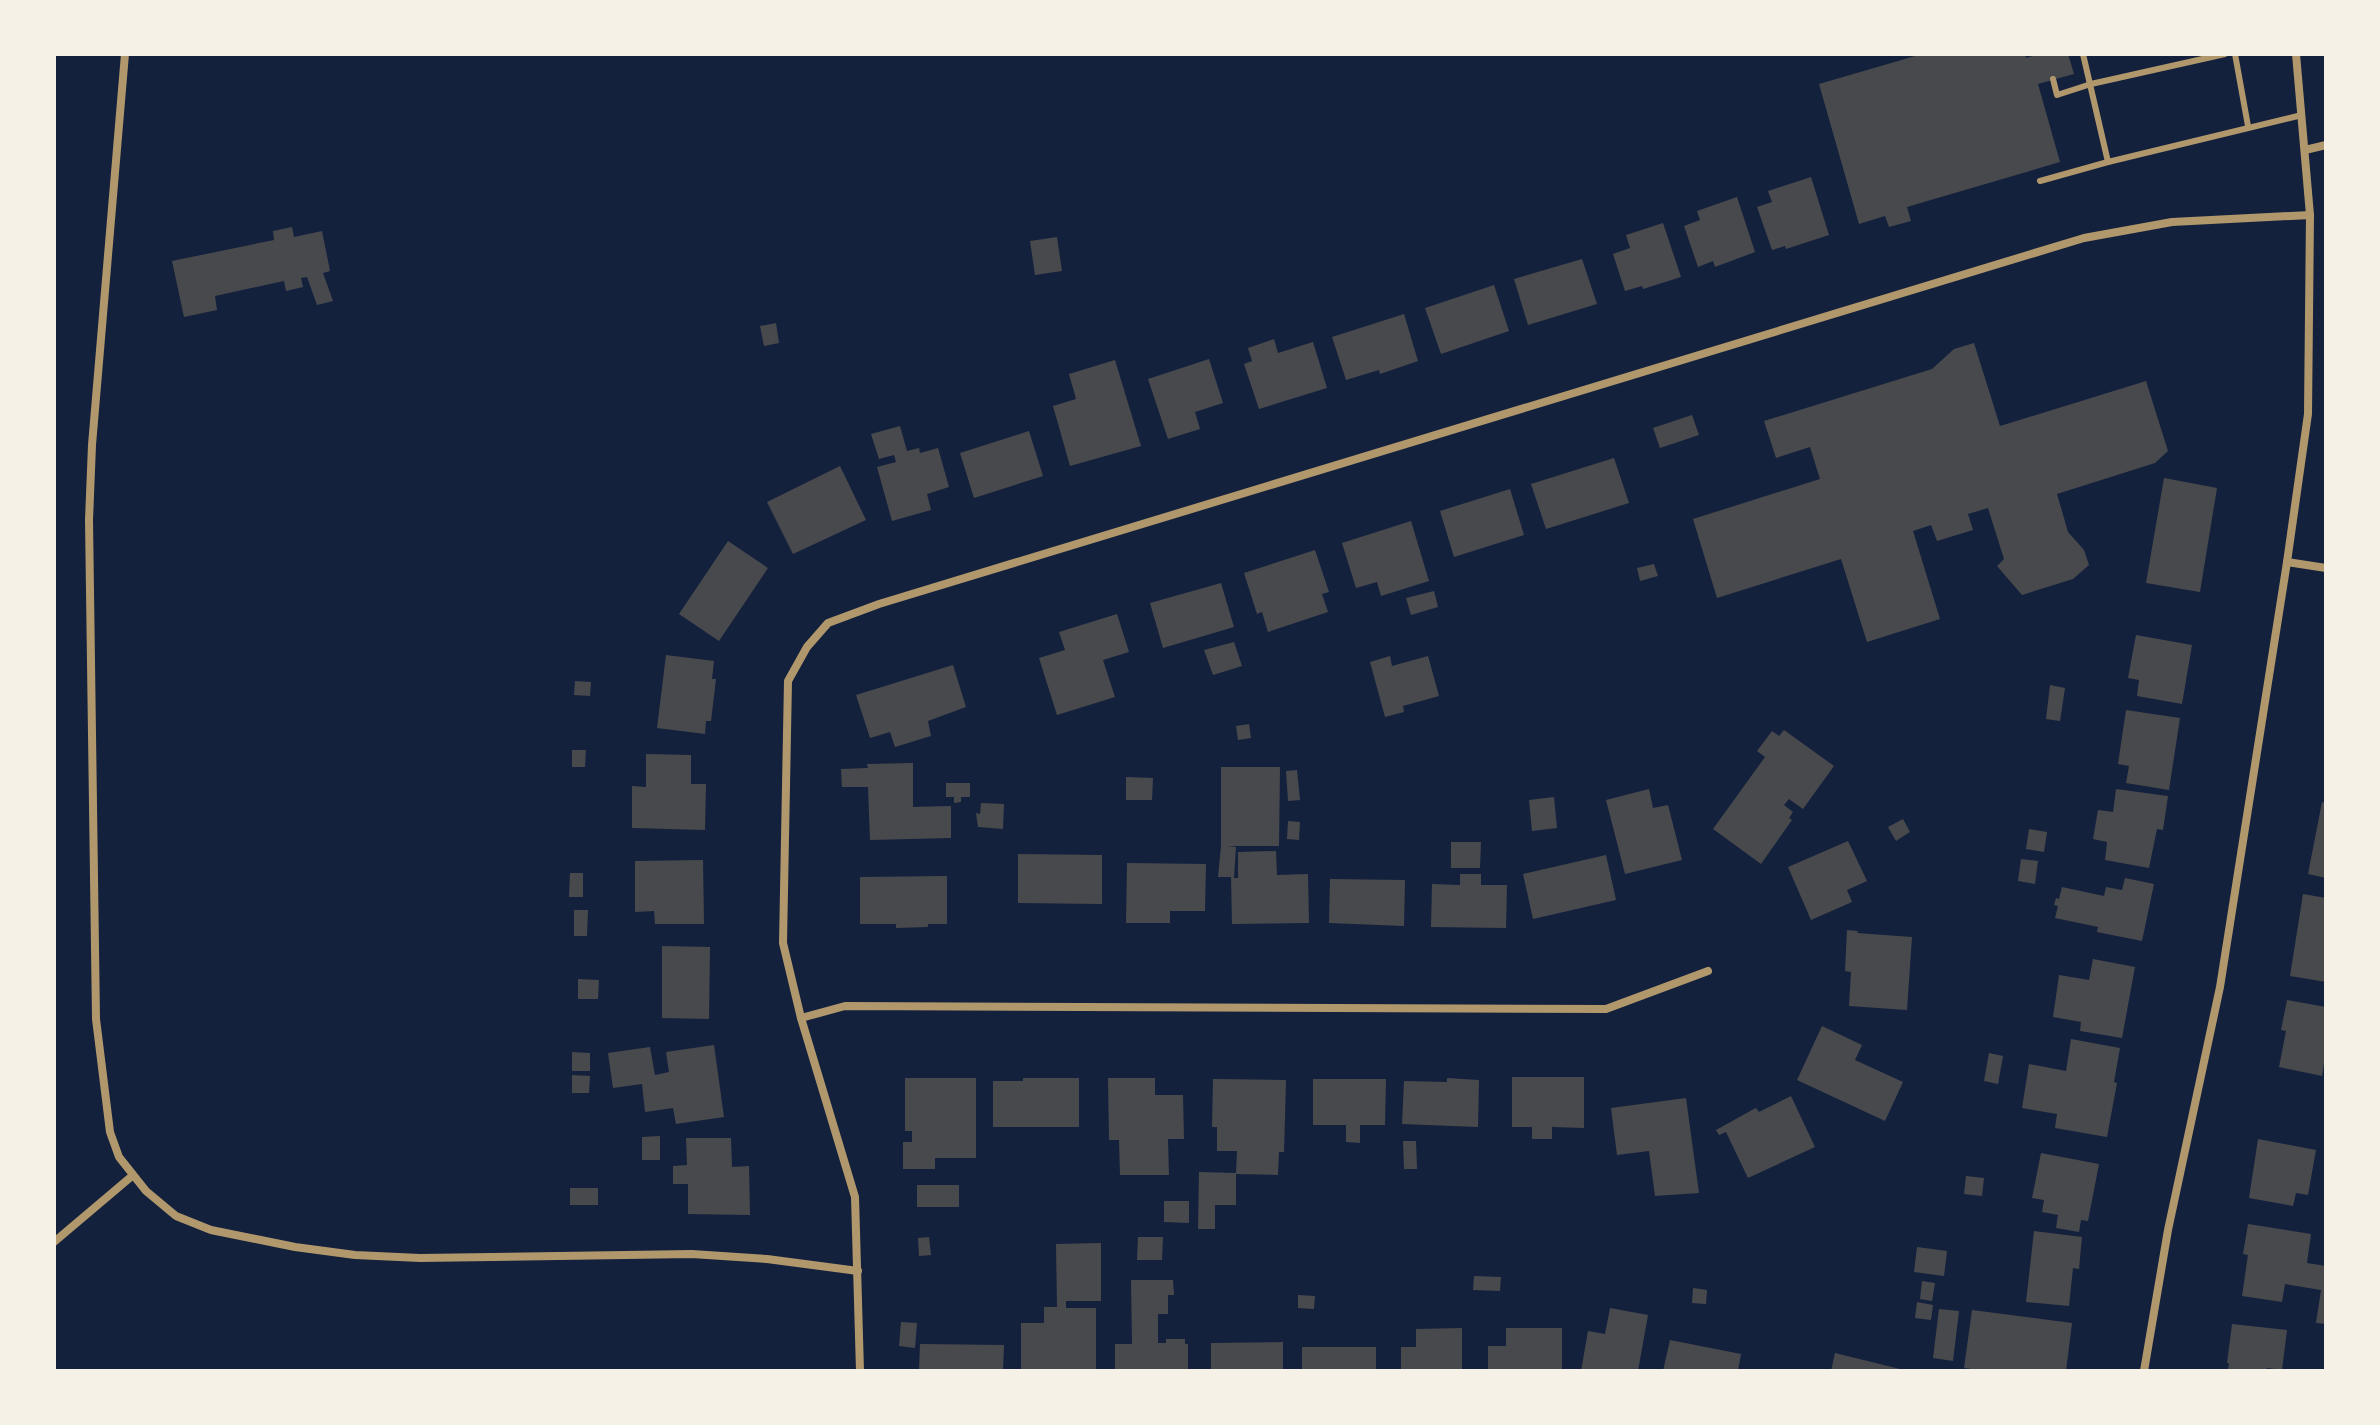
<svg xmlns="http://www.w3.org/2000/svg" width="2380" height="1425" font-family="Ubuntu,sans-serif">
  <rect width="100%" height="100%" fill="#14213d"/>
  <g fill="#48494c">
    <polygon points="1922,54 2025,54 2026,58 2039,54 2068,54 2074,74 2038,84 2060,162 1907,207 1911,221 1889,227 1885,216 1859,224 1819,84"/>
    <polygon points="1811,177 1829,235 1786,249 1785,246 1772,250 1757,207 1772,202 1768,191"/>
    <polygon points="1737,197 1755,252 1715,267 1713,261 1698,267 1684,226 1700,220 1697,211"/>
    <polygon points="1663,223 1681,277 1643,289 1642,286 1625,291 1613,254 1630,248 1626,235"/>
    <polygon points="292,227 294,237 322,231 330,271 323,273 333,301 317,305 307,277 301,278 303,287 286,291 284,281 215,296 217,310 184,317 172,261 274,240 273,231"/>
    <polygon points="1057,237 1062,271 1035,275 1030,241"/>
    <polygon points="1582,259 1597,304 1528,325 1514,279"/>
    <polygon points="1494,285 1509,331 1441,354 1425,308"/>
    <polygon points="1404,314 1418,361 1380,374 1379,370 1346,380 1332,337"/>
    <polygon points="776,323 779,343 764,346 760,326"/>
    <polygon points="1274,339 1278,353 1313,342 1327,388 1259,409 1244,364 1252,361 1248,348"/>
    <polygon points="1974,343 2000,426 2146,381 2168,451 2155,463 2057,494 2068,532 2084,550 2089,565 2073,579 2022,595 1997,566 2004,559 1988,508 1968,514 1973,530 1937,541 1931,525 1913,531 1940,619 1867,642 1841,559 1717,598 1693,519 1820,479 1810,447 1776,458 1764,421 1932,369 1954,349"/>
    <polygon points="1209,359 1223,403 1195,412 1200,429 1168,439 1148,379"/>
    <polygon points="1115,360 1141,446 1070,466 1053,406 1076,399 1069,374"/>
    <polygon points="1692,415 1699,435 1660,448 1653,428"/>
    <polygon points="900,426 907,451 919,448 920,453 938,448 949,487 927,494 931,510 892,521 877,467 896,462 894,455 879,459 871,434"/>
    <polygon points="1029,431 1043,476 974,498 960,453"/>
    <polygon points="1614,458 1629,503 1546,529 1531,484"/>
    <polygon points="840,466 866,520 793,554 767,502"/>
    <polygon points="2164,478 2217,488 2200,592 2146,583"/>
    <polygon points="1510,489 1524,535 1454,557 1440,511"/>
    <polygon points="1411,521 1429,581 1381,596 1377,582 1356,588 1342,543"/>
    <polygon points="728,541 768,568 719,641 679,614"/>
    <polygon points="1315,550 1329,592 1322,594 1328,612 1268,632 1262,612 1257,614 1244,573"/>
    <polygon points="1654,564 1658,576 1640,581 1637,568"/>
    <polygon points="1221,583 1234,627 1163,648 1150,603"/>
    <polygon points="1434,591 1438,607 1411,615 1406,598"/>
    <polygon points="1117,614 1129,652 1103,660 1115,697 1057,715 1039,658 1065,650 1059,632"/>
    <polygon points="2136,635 2192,645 2182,704 2137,696 2139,680 2128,678"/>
    <polygon points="1234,642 1242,666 1213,675 1204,650"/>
    <polygon points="666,655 714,661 712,679 716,679 711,721 706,721 705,734 657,728"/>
    <polygon points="1390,656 1392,666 1428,656 1439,696 1403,706 1404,712 1385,717 1370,662"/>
    <polygon points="953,665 966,707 928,721 931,736 895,747 890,732 870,738 856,695"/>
    <polygon points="575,681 591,682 590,696 574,695"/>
    <polygon points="2050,685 2065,688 2060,721 2046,719"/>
    <polygon points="2126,710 2180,718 2169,790 2126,783 2129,766 2118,764"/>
    <polygon points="1249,724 1251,738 1238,740 1236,726"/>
    <polygon points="1784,730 1834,766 1803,809 1789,799 1784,805 1793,812 1789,818 1792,820 1761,864 1713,829 1765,757 1757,751 1772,731 1779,736"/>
    <polygon points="572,750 586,750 585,767 572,767"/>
    <polygon points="646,754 691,755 691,784 706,784 705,830 632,828 632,786 646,787"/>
    <polygon points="913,763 913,807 951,806 951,838 870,840 868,787 842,787 841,769 868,768 867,764"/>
    <polygon points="1221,767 1280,767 1279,846 1227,846 1236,847 1234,878 1238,878 1238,852 1276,851 1277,875 1308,874 1309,923 1232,924 1231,877 1218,877 1221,846"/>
    <polygon points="1297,770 1300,800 1288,801 1286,771"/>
    <polygon points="1126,777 1153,778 1152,800 1126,800"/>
    <polygon points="946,783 970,783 970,797 961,797 961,802 954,803 954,797 946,797"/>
    <polygon points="1649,789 1653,808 1668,805 1682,860 1625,874 1606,800"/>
    <polygon points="2116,789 2168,796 2163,830 2157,829 2149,868 2105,860 2107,842 2093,839 2098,810 2113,812"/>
    <polygon points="1554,797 1557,828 1532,831 1529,800"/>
    <polygon points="2322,802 2326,803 2326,878 2308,874"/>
    <polygon points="981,803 1004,804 1003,829 978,827 976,813 980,814"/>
    <polygon points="1903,819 1910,832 1896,841 1888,827"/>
    <polygon points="1288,821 1300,822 1299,840 1287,839"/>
    <polygon points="2029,829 2047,832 2044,852 2026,849"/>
    <polygon points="1848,841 1867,881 1847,890 1852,902 1811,920 1788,867"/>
    <polygon points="1451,842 1481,842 1480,868 1451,868"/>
    <polygon points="1018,854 1102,855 1102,904 1018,903"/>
    <polygon points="1606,855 1616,900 1533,919 1523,874"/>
    <polygon points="2021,859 2038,861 2035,884 2018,881"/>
    <polygon points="703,860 704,924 655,924 654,911 635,912 635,861"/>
    <polygon points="1127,863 1206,864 1205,911 1170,911 1170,923 1126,923"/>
    <polygon points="570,873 583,873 583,897 569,897"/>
    <polygon points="1460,874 1481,874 1481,885 1507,885 1506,928 1431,927 1432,884 1460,885"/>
    <polygon points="947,876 947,924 928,924 928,927 896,928 896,924 860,924 860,877"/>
    <polygon points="2125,878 2154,884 2142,941 2097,932 2098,927 2055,918 2058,906 2054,905 2056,898 2059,899 2062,887 2104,896 2106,887 2122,890"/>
    <polygon points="1330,879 1405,880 1404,926 1329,923"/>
    <polygon points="2303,894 2326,898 2326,982 2290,976"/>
    <polygon points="574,910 588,910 587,936 574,936"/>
    <polygon points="1847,930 1858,931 1857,933 1912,937 1907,1010 1849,1006 1851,972 1845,971"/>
    <polygon points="662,946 710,947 709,1019 662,1018"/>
    <polygon points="2093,959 2135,967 2122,1038 2080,1031 2081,1022 2053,1017 2059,975 2089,980"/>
    <polygon points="578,979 599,980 598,999 578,999"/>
    <polygon points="2287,1000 2326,1007 2326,1064 2324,1063 2322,1076 2279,1067 2286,1031 2281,1030"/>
    <polygon points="1822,1026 1862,1045 1855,1060 1903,1082 1885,1121 1797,1080"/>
    <polygon points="2071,1039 2120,1048 2114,1082 2117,1083 2107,1137 2055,1128 2057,1114 2022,1108 2029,1064 2066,1071"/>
    <polygon points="714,1045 724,1117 676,1124 673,1108 645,1112 642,1084 613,1088 608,1053 650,1047 655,1075 669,1072 666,1052"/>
    <polygon points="572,1052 590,1053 590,1071 572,1071"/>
    <polygon points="1989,1053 2003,1056 1998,1084 1984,1081"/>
    <polygon points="572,1075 590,1076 589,1093 572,1093"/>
    <polygon points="1512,1077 1584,1077 1584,1128 1552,1127 1552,1139 1532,1139 1532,1127 1512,1127"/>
    <polygon points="905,1078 976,1078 976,1158 935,1158 935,1169 903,1169 903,1142 912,1142 912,1131 905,1131"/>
    <polygon points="1023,1078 1079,1078 1079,1127 993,1127 993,1081 1023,1081"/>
    <polygon points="1108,1078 1155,1078 1155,1095 1183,1095 1184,1139 1168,1139 1169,1175 1120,1175 1119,1140 1109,1140"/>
    <polygon points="1447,1078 1479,1080 1478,1127 1402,1124 1404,1081 1447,1082"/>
    <polygon points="1213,1079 1286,1080 1284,1152 1279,1152 1278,1175 1236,1174 1236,1205 1215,1205 1215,1229 1198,1229 1199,1172 1236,1173 1237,1151 1217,1151 1217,1127 1212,1127"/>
    <polygon points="1313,1079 1386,1079 1385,1125 1360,1125 1360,1143 1346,1142 1346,1125 1313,1125"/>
    <polygon points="1791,1096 1815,1147 1748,1178 1726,1132 1719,1135 1716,1130 1752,1110 1756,1108 1759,1112"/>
    <polygon points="1686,1098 1699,1193 1655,1196 1649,1151 1617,1155 1611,1108"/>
    <polygon points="660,1136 660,1160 642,1160 642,1137"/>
    <polygon points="686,1138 731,1138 732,1167 749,1166 750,1215 688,1214 688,1184 673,1184 673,1166 687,1165"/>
    <polygon points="2258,1139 2316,1150 2308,1195 2296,1193 2293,1206 2249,1198"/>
    <polygon points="1403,1141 1416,1141 1417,1169 1404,1169"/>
    <polygon points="2041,1153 2099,1164 2088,1221 2081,1220 2079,1232 2056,1228 2058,1215 2042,1212 2044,1200 2032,1198"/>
    <polygon points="1966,1176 1984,1178 1982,1196 1964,1194"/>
    <rect x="917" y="1185" width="42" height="22"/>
    <rect x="570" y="1188" width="28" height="17"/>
    <polygon points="1164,1201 1189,1201 1189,1223 1164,1222"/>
    <polygon points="2248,1224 2311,1234 2307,1263 2326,1266 2326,1324 2316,1323 2321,1290 2285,1284 2282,1302 2242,1296 2248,1255 2243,1254"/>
    <polygon points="2034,1231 2082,1237 2079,1269 2073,1268 2069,1306 2026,1302"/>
    <polygon points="929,1237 931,1255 919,1256 918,1238"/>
    <polygon points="1138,1237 1163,1237 1162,1260 1137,1260"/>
    <polygon points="1101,1243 1101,1301 1066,1301 1066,1308 1096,1308 1096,1371 1021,1371 1021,1323 1044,1323 1044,1307 1057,1307 1056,1244"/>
    <polygon points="1917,1247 1947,1251 1944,1276 1914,1272"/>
    <polygon points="1474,1276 1501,1277 1500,1291 1473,1290"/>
    <polygon points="1131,1280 1173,1280 1174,1295 1168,1295 1168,1314 1158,1314 1158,1343 1166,1343 1166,1339 1185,1339 1185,1344 1188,1344 1188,1371 1115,1371 1115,1344 1132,1344"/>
    <polygon points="1922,1281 1935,1283 1932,1301 1920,1299"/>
    <polygon points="1693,1288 1707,1290 1706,1304 1692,1303"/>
    <polygon points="1298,1295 1315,1296 1314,1309 1298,1308"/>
    <polygon points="1917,1302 1933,1305 1931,1320 1915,1318"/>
    <polygon points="1610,1308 1648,1315 1638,1371 1581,1371 1588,1331 1605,1334"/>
    <polygon points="1939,1309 1959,1311 1953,1361 1933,1358"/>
    <polygon points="1972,1310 2072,1323 2066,1371 1987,1371 1964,1368"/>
    <polygon points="901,1322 917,1323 915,1348 899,1346"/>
    <polygon points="2232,1324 2287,1330 2282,1370 2267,1368 2267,1371 2228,1371 2229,1363 2227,1363"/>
    <polygon points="1462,1328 1462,1371 1401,1371 1401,1347 1416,1347 1416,1329"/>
    <polygon points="1506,1328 1562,1328 1562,1371 1488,1371 1488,1346 1506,1346"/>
    <polygon points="1670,1340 1741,1354 1738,1371 1663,1371"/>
    <polygon points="1283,1342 1283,1371 1211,1371 1211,1343"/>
    <polygon points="920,1344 1004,1345 1003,1371 919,1371"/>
    <rect x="1302" y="1347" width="74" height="24"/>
    <polygon points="1835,1353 1904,1370 1904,1371 1831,1371"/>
  </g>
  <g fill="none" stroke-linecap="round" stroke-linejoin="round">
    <g stroke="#b1986c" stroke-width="6">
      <polyline points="2083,54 2108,162 2302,115"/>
      <polyline points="2235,54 2248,126"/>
      <polyline points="2053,79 2057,95 2091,84 2225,54"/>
      <polyline points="2040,181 2108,162"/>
    </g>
    <g stroke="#b1986c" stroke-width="8">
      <polyline points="125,54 92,445 89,520 96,1019 110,1132 119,1157 146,1191 176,1216 211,1230 295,1247 355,1255 420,1258 692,1254 767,1259 858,1271"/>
      <polyline points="2305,150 2326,145"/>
      <polyline points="2287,562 2326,568"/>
      <polyline points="801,1018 845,1006 1606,1009 1708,971"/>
      <polyline points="54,1242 132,1176"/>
      <polyline points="860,1371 855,1197 801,1018 783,943 788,681 807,647 828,623 879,604 2084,238 2172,222 2310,215"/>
      <polyline points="2144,1371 2168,1230 2220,987 2287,562 2308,414 2310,215 2296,54"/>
    </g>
  </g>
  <rect width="2380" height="1425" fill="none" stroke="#f6f1e7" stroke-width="112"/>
</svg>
